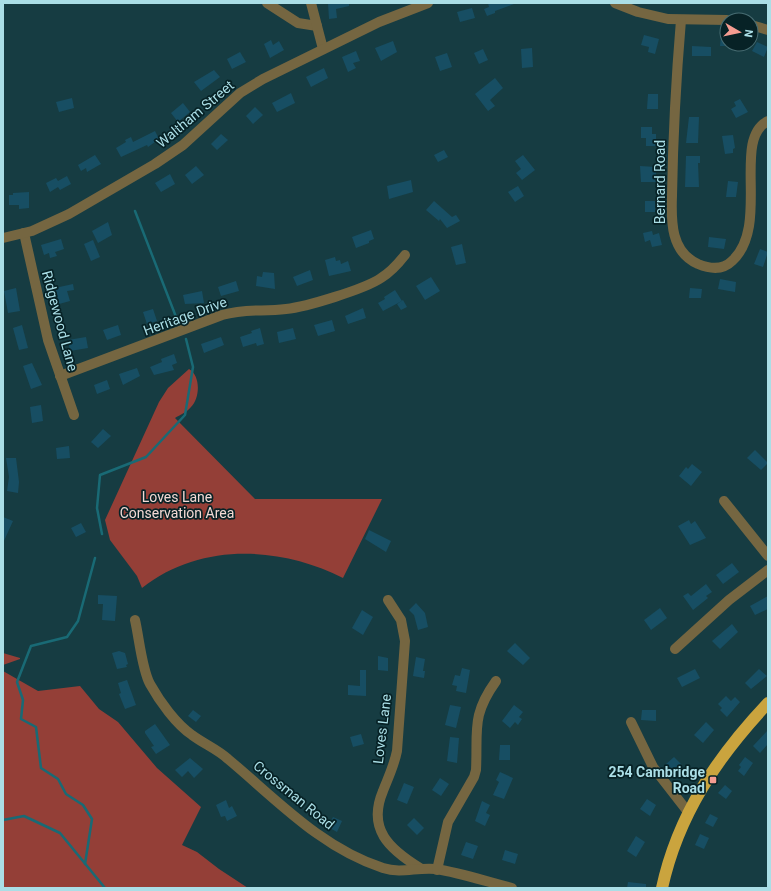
<svg xmlns="http://www.w3.org/2000/svg" width="771" height="891" font-family="Roboto,sans-serif">
  <rect width="100%" height="100%" fill="#163c42"/>
  <g fill="#943f37">
    <path d="M189 369C201 376 200 398 191 407 187 412 180 415 175 418L255 499H382L343 578C280 546 200 542 142 588L137 576 110 540 105 520 159 402 168 388Z"/>
    <polygon points="3,653 20,658 20,659 3,665"/>
    <polygon points="3,671 38,691 80,686 99,709 118,722 157,768 201,807 182,845 197,852 219,869 248,888 3,888"/>
  </g>
  <g fill="none" stroke-linecap="round" stroke-linejoin="round">
    <g stroke="#196a75" stroke-width="2.5">
      <polyline points="135,211 178,322"/>
      <polyline points="102,534 97,508 100,475 146,457 185,415 193,367 186,339"/>
      <polyline points="3,820 24,816 60,833 105,888"/>
      <polyline points="85,864 92,819 83,805 66,794 58,779 41,768 36,727 21,719 23,700 17,682 31,646 67,637 78,621 95,558"/>
    </g>
  </g>
  <g fill="#174e63">
    <polygon points="328,3 349,3 349,6 336,9 337,18 329,19"/>
    <polygon points="488,3 514,3 514,4 495,11 495,13 487,16 484,9 489,7"/>
    <polygon points="472,8 475,18 460,22 457,12"/>
    <polygon points="722,26 727,26 727,46 720,46"/>
    <polygon points="644,35 659,39 655,54 648,52 649,47 641,45"/>
    <polygon points="271,40 273,45 279,41 284,50 270,58 264,44"/>
    <polygon points="393,41 397,52 381,61 375,48"/>
    <polygon points="757,42 768,47 764,57 752,51"/>
    <polygon points="692,46 711,47 711,56 692,56"/>
    <polygon points="532,48 533,67 522,68 521,49"/>
    <polygon points="483,49 488,60 479,64 474,53"/>
    <polygon points="356,51 360,61 353,63 356,68 348,72 342,57"/>
    <polygon points="240,52 246,62 232,69 227,59"/>
    <polygon points="447,53 452,67 440,71 435,57"/>
    <polygon points="324,68 328,78 311,87 306,77"/>
    <polygon points="214,70 220,77 201,91 194,82"/>
    <polygon points="495,78 503,88 490,100 495,106 488,111 475,94"/>
    <polygon points="291,93 295,103 277,112 272,103"/>
    <polygon points="648,94 658,94 658,109 647,109"/>
    <polygon points="72,98 74,108 59,112 56,102"/>
    <polygon points="740,99 748,112 736,118 731,109 736,106 734,102"/>
    <polygon points="183,103 190,112 178,122 171,113"/>
    <polygon points="255,107 263,115 253,124 246,116"/>
    <polygon points="689,117 699,117 698,143 686,143"/>
    <polygon points="641,127 652,127 652,134 656,134 656,146 646,146 646,138 641,138"/>
    <polygon points="155,131 159,139 148,147 147,145 121,157 116,148 126,142 125,140 131,137 133,142"/>
    <polygon points="221,134 228,140 217,150 211,144"/>
    <polygon points="733,135 735,148 733,149 733,153 725,154 722,136"/>
    <polygon points="444,150 448,157 438,162 434,155"/>
    <polygon points="95,155 101,164 87,172 86,168 81,171 78,165"/>
    <polygon points="523,155 535,170 522,180 516,173 521,169 515,161"/>
    <polygon points="686,156 700,156 700,163 698,163 699,187 685,187"/>
    <polygon points="196,166 204,175 192,184 185,175"/>
    <polygon points="640,166 656,167 656,182 641,182"/>
    <polygon points="170,174 175,184 161,192 155,183"/>
    <polygon points="67,176 71,184 60,190 58,187 50,192 46,183 56,178 58,181"/>
    <polygon points="411,180 413,192 389,199 387,186"/>
    <polygon points="728,181 738,182 736,197 726,197"/>
    <polygon points="518,186 524,196 515,202 508,192"/>
    <polygon points="29,192 29,208 19,209 19,205 9,205 9,195 13,195 13,193"/>
    <polygon points="434,201 452,217 456,215 460,221 447,228 440,219 439,221 426,210"/>
    <rect x="645" y="201" width="10" height="11"/>
    <polygon points="108,222 112,235 98,243 92,231"/>
    <polygon points="371,230 374,239 369,241 369,243 356,248 352,237"/>
    <polygon points="652,231 653,235 659,233 662,245 652,247 650,240 645,242 643,233"/>
    <polygon points="709,237 726,239 724,249 708,247"/>
    <polygon points="61,239 64,249 55,252 57,256 50,258 49,253 44,255 41,245"/>
    <polygon points="93,240 100,257 91,261 84,244"/>
    <polygon points="462,244 466,263 456,265 451,247"/>
    <polygon points="760,249 768,252 763,267 754,264"/>
    <polygon points="335,257 336,261 340,260 341,264 348,261 351,271 329,276 325,260"/>
    <polygon points="310,270 313,280 297,286 293,277"/>
    <polygon points="263,272 274,273 275,289 256,286 257,276 262,277"/>
    <polygon points="431,277 440,291 425,300 416,286"/>
    <polygon points="720,279 736,282 735,292 718,289"/>
    <polygon points="236,281 239,291 221,296 218,287"/>
    <polygon points="73,284 74,290 67,291 70,301 59,304 55,288"/>
    <polygon points="16,288 20,311 8,313 4,291"/>
    <polygon points="690,288 702,289 701,298 689,298"/>
    <polygon points="395,290 402,301 383,311 378,303 385,299 384,297"/>
    <polygon points="202,291 204,303 185,304 183,295"/>
    <polygon points="403,300 407,307 401,310 397,304"/>
    <polygon points="363,308 366,318 348,324 345,316"/>
    <polygon points="153,309 157,321 147,324 143,312"/>
    <polygon points="332,320 335,331 318,336 314,325"/>
    <polygon points="22,325 28,348 19,350 13,328"/>
    <polygon points="118,325 121,335 107,340 103,330"/>
    <polygon points="260,328 264,344 257,346 256,343 243,347 240,337 252,333 251,331"/>
    <polygon points="293,328 296,339 279,343 277,332"/>
    <polygon points="86,337 88,348 70,351 68,340"/>
    <polygon points="221,337 224,345 204,353 201,344"/>
    <polygon points="174,354 177,363 172,365 174,370 154,375 150,367 162,362 161,359"/>
    <polygon points="32,363 42,385 31,389 23,366"/>
    <polygon points="137,368 140,376 123,385 119,374"/>
    <polygon points="107,380 110,389 97,394 94,385"/>
    <polygon points="41,405 43,421 32,423 30,407"/>
    <polygon points="103,429 111,436 98,448 91,442"/>
    <polygon points="69,446 70,458 57,459 56,448"/>
    <polygon points="755,450 768,463 761,470 747,458"/>
    <polygon points="6,458 16,458 19,482 18,493 7,491 9,477"/>
    <polygon points="692,464 702,472 691,486 679,476 686,467 688,469"/>
    <polygon points="3,517 13,521 3,543"/>
    <polygon points="689,520 691,524 695,521 706,538 690,545 678,526"/>
    <polygon points="81,523 86,532 76,537 71,528"/>
    <polygon points="369,530 391,541 386,552 365,539"/>
    <polygon points="732,563 739,572 723,584 716,575"/>
    <polygon points="706,584 712,592 706,596 708,598 693,610 683,596 688,593 691,596"/>
    <polygon points="98,595 117,596 115,621 102,620 103,604 98,604"/>
    <polygon points="768,596 768,609 755,615 750,606"/>
    <polygon points="416,603 425,613 428,627 418,630 414,615 409,610"/>
    <polygon points="660,608 667,618 651,630 644,620"/>
    <polygon points="362,610 373,617 363,635 352,628"/>
    <polygon points="732,624 738,632 720,649 712,641"/>
    <polygon points="515,643 530,658 523,665 507,651"/>
    <polygon points="119,651 125,653 128,664 126,665 127,667 117,669 112,653"/>
    <polygon points="378,656 388,658 388,671 378,670"/>
    <polygon points="416,657 425,659 423,671 425,671 424,678 413,676"/>
    <polygon points="462,668 470,670 466,693 456,691 457,686 452,685 455,675 460,676"/>
    <polygon points="695,669 700,678 682,687 677,678"/>
    <polygon points="759,669 767,676 751,689 745,683"/>
    <polygon points="360,670 366,670 366,696 348,695 348,685 360,686"/>
    <polygon points="127,680 136,705 125,709 119,694 121,693 118,683"/>
    <polygon points="726,696 731,701 735,697 740,702 727,717 720,710 722,708 718,704"/>
    <polygon points="450,705 461,707 456,728 445,725"/>
    <polygon points="514,705 523,712 519,717 522,719 518,725 515,722 510,728 502,721"/>
    <polygon points="193,710 201,716 196,722 188,716"/>
    <polygon points="642,710 656,710 656,721 641,720"/>
    <polygon points="706,722 714,730 703,743 694,735"/>
    <polygon points="155,724 170,745 156,754 151,747 154,746 145,733 145,731"/>
    <polygon points="768,730 768,744 760,753 753,746"/>
    <polygon points="361,734 364,744 353,747 350,737"/>
    <polygon points="450,737 459,738 457,763 447,761"/>
    <polygon points="500,745 510,745 510,760 499,760"/>
    <polygon points="674,757 681,764 671,772 665,765"/>
    <polygon points="745,757 753,763 744,776 738,771 741,767 739,765"/>
    <polygon points="190,758 203,769 194,778 188,771 182,777 175,770"/>
    <polygon points="500,772 513,778 504,799 493,795 499,782 496,780"/>
    <polygon points="440,778 449,784 441,796 432,790"/>
    <polygon points="404,783 414,787 407,804 397,800"/>
    <polygon points="725,785 732,791 726,799 718,793"/>
    <polygon points="647,799 656,805 650,816 640,809"/>
    <polygon points="226,800 229,808 232,806 237,816 227,821 225,816 221,817 216,805"/>
    <polygon points="482,801 490,805 486,813 490,815 485,826 475,821"/>
    <polygon points="710,814 718,818 713,827 705,823"/>
    <polygon points="333,817 342,821 337,832 328,827"/>
    <polygon points="414,818 424,828 417,835 407,825"/>
    <polygon points="700,834 709,838 704,849 695,845"/>
    <polygon points="636,836 645,842 636,857 627,851"/>
    <polygon points="466,842 478,846 473,859 461,855"/>
    <polygon points="505,850 518,854 515,864 502,860"/>
    <polygon points="628,882 646,884 646,888 627,888"/>
  </g>
  <g fill="none" stroke-linecap="round" stroke-linejoin="round">
    <g stroke="#756641" stroke-width="10">
      <polyline points="267,3 298,23 317,26"/>
      <polyline points="311,3 323,49"/>
      <polyline points="615,3 638,12 668,19 727,20"/>
      <path d="M681 20C676 79 673 137 672 196 671 222 671 252 698 264 710 269 723 270 732 261 771 226 731 139 768 121"/>
      <polyline points="751,25 768,30"/>
      <polyline points="24,233 48,340 74,415"/>
      <polyline points="3,238 32,231 69,214 155,164 183,145 240,93 263,79 379,22 428,3"/>
      <path d="M60 376 222 315C247 308 262 312 286 309 306 307 365 289 381 278 391 272 398 264 405 255"/>
      <polyline points="724,501 768,556"/>
      <path d="M388 600 401 620 405 641 397 751C394 766 388 778 383 791 367 829 389 849 420 868"/>
      <path d="M135 620C139 637 142 670 150 684 160 702 176 724 192 735 204 744 217 749 228 759 276 799 321 848 383 868 402 874 416 867 436 869 462 873 487 882 512 888"/>
      <polyline points="675,649 729,600 768,570"/>
      <polyline points="631,722 653,767 688,812"/>
      <path d="M437 870 448 822 474 777 476 770C478 730 471 716 496 681"/>
    </g>
    <path stroke="#caa43e" stroke-width="12" d="M662 888C678 815 717 757 768 703"/>
  </g>
  <rect fill="#f59c91" stroke="#072226" stroke-width="1.5" x="709" y="776" width="8" height="8" rx="2"/>
  <g text-anchor="middle" dominant-baseline="central" stroke-width="3.5" stroke-linejoin="round" paint-order="stroke">
    <g font-size="14" fill="#aadee6" stroke="#072226">
      <text transform="translate(195 114) rotate(-40)">Waltham Street</text>
      <text transform="translate(660 182) rotate(-90)">Bernard Road</text>
      <text transform="translate(185 316) rotate(-20)">Heritage Drive</text>
      <text transform="translate(60 321) rotate(75)">Ridgewood Lane</text>
      <text transform="translate(382 729) rotate(-83)">Loves Lane</text>
      <text transform="translate(294 795) rotate(39)">Crossman Road</text>
    </g>
    <g font-size="14" fill="#f4d9d4" stroke="#072226">
      <text x="177" y="497">Loves Lane<tspan x="177" dy="16">Conservation Area</tspan></text>
    </g>
    <g font-size="14" font-weight="bold" fill="#aadee6" stroke="#072226" text-anchor="end">
      <text x="705" y="772">254 Cambridge<tspan x="705" dy="16">Road</tspan></text>
    </g>
  </g>
  <rect width="771" height="891" fill="none" stroke="#aadee6" stroke-width="8"/>
  <g transform="translate(739 32) rotate(99)"><circle r="19" fill="#072226" stroke="#486d73"/>
  <path d="M0-3L7 15L0 10L-7 15Z" fill="#f59c91"/>
  <text y="-6" font-size="11" font-weight="bold" text-anchor="middle" fill="#aadee6">N</text>
  </g>
</svg>
